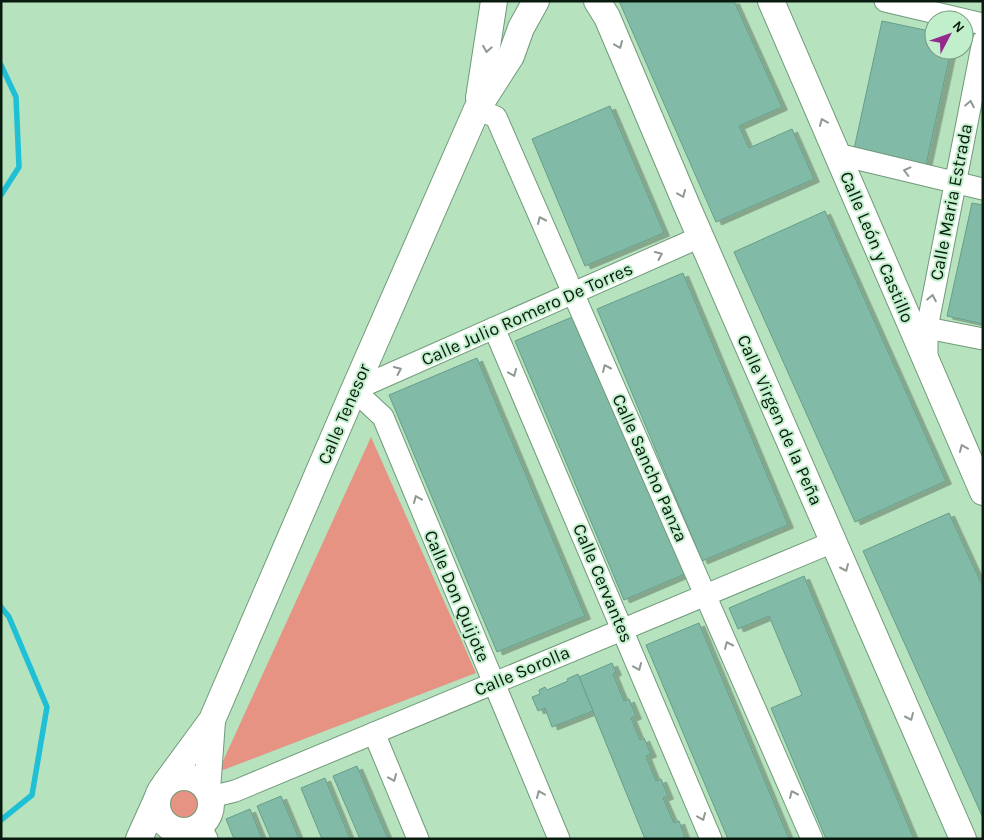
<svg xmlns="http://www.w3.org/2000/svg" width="984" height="840" font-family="Karla,sans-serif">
  <defs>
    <filter id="shadow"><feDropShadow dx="5.5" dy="3" stdDeviation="0" flood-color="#0004"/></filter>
  </defs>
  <rect width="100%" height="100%" fill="#b6e2be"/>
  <g fill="#e79384">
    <polygon points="371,437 476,673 218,772"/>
    <circle cx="185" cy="803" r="16"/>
  </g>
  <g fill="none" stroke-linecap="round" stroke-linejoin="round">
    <g stroke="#1fbfd6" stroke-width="5.5">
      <polyline points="1,65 16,97 19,167 1,195"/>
      <polyline points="1,607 9,617 47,707 32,795 1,820"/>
    </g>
  </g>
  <g fill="#81baa6" stroke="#669e8b" filter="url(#shadow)">
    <polygon points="619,1 734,1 782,107 739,126 749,148 792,129 814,179 716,222"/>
    <polygon points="882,21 934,32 934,50 951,50 926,165 854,149"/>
    <polygon points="610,106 664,233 585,266 532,139"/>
    <polygon points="972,203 983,205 983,324 947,316"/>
    <polygon points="825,211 946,481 855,522 734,252"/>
    <polygon points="683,273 788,525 702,561 597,309"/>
    <polygon points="577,315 685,574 624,600 515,341"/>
    <polygon points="477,358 585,616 497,652 389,395"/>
    <polygon points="949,513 983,587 983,818 863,551"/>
    <polygon points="804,576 914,839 826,839 771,708 802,695 769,616 738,629 729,608"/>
    <polygon points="699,623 789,839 728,839 646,645"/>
    <polygon points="612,663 616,672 613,674 624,701 629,699 636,716 631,718 640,740 644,738 651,754 646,756 656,781 661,779 668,796 663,798 674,823 679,821 685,837 680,839 645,839 579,677"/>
    <polygon points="578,674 593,711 552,727 545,708 538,711 532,697 540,694 539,690 545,687 547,690 568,681 567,679"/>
    <polygon points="357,766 388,839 360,839 333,776"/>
    <polygon points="325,778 350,839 322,839 301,788"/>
    <polygon points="281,796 299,839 271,839 257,806"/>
    <polygon points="250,809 262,839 234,839 226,819"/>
  </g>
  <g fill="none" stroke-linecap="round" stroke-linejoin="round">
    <g stroke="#709a79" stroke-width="23">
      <g id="minor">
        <polyline points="885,1 983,24"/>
        <polyline points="477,109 496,117 812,839"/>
        <polyline points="837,154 983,189"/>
        <polyline points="494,328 711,839"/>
        <polyline points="927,328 983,339"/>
        <polyline points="927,356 927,328 983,41"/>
        <polyline points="374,733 418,839"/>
        <polyline points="211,797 235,791 833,542"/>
        <polyline points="200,825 207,839"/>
        <polyline points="559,839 383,417 354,390 700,237"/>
      </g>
    </g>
    <g stroke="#709a79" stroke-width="28">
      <g id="tertiary">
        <polyline points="597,1 607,17 687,206 963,839"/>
        <polyline points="771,1 983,492"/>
        <polyline points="479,98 494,1"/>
        <circle cx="184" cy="804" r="27"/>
        <polyline points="165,784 212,720 354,390 477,109 511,56 521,28 536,1"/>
        <polyline points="207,790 212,721"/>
        <polyline points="139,839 157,799"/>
      </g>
    </g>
    <use href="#minor" stroke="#fff" stroke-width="21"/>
    <use href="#tertiary" stroke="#fff" stroke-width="26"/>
  </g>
  <defs><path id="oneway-chevron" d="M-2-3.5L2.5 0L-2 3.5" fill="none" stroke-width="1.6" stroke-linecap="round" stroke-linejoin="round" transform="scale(1.25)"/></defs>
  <g stroke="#909893">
    <use href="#oneway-chevron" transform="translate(619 45) rotate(67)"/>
    <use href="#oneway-chevron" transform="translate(487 49) rotate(99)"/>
    <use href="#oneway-chevron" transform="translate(970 104) rotate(-79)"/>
    <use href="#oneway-chevron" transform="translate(823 122) rotate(-113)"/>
    <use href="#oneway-chevron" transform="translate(907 171) rotate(-166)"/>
    <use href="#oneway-chevron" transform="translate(682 194) rotate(67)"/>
    <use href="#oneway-chevron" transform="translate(541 220) rotate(-114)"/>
    <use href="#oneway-chevron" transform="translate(659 255) rotate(-24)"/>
    <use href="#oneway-chevron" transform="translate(932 298) rotate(-79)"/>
    <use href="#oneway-chevron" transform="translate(606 368) rotate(-114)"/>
    <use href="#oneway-chevron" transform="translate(398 370) rotate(-24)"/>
    <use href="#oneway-chevron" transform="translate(513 373) rotate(67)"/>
    <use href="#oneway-chevron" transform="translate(963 448) rotate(-113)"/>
    <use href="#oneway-chevron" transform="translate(417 499) rotate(-113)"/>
    <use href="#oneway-chevron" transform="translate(845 568) rotate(66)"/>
    <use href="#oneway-chevron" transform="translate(728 645) rotate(-114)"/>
    <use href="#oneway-chevron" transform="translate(638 667) rotate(67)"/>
    <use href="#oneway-chevron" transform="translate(910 717) rotate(66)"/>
    <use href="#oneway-chevron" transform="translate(393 778) rotate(67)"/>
    <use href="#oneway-chevron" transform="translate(540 794) rotate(-113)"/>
    <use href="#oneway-chevron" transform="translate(793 794) rotate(-114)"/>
    <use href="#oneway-chevron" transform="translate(702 817) rotate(67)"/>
  </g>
  <g text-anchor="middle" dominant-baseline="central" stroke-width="4" stroke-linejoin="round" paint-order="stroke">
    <g font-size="18" fill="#091a0e" stroke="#c2efcb">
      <text transform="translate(951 202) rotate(-79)">Calle Maria Estrada</text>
      <text transform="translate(877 247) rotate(67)">Calle León y Castillo</text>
      <text transform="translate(527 314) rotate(-24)">Calle Julio Romero De Torres</text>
      <text transform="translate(344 414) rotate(-67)">Calle Tenesor</text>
      <text transform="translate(780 420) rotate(66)">Calle Virgen de la Peña</text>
      <text transform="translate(650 468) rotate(66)">Calle Sancho Panza</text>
      <text transform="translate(603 583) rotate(67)">Calle Cervantes</text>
      <text transform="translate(457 596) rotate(67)">Calle Don Quijote</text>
      <text transform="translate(522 671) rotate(-23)">Calle Sorolla</text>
    </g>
  </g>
  <rect width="984" height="840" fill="none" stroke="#091a0e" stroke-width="5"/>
  <g transform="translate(949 35) rotate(49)"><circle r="24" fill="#c2efcb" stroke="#789a7f"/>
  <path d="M0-4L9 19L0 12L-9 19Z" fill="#942a8d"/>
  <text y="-8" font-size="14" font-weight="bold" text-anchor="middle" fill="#091a0e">N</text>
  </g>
</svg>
